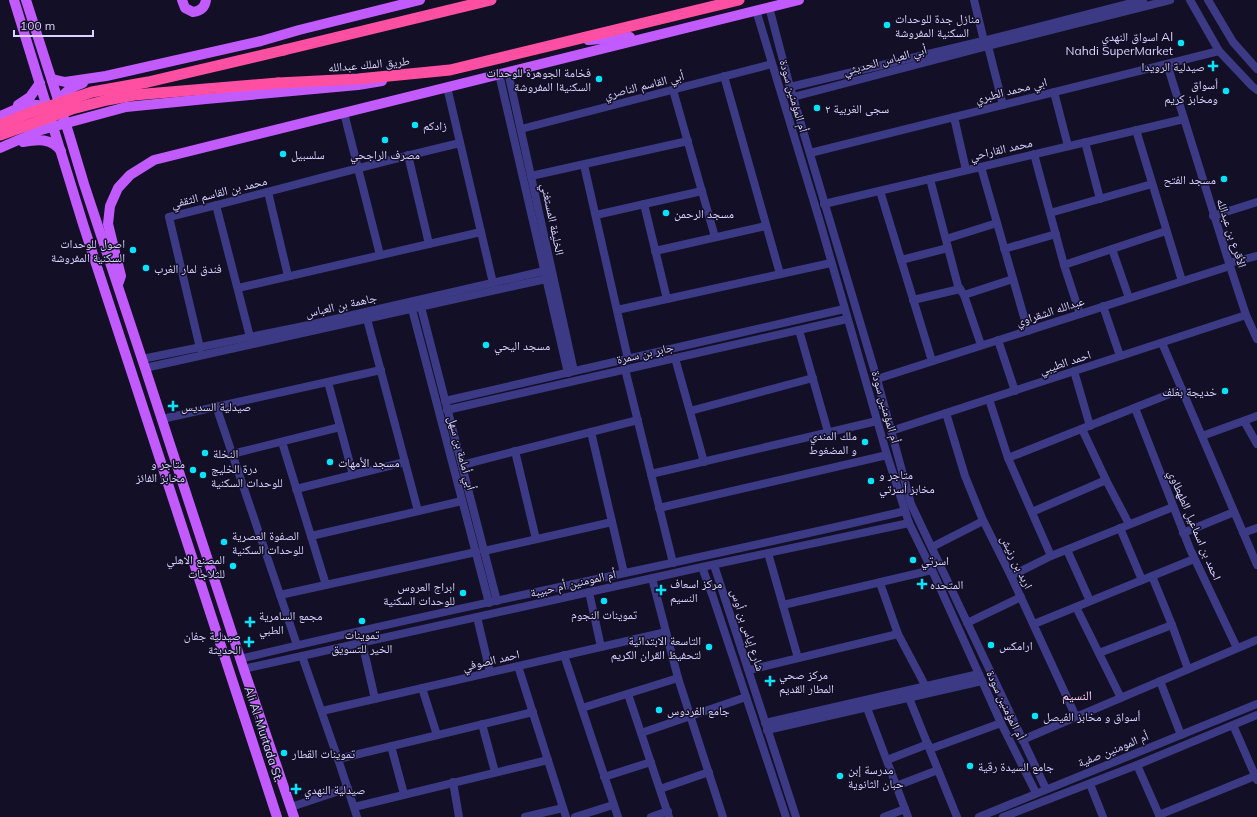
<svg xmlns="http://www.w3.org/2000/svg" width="1257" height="817" font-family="Mulish,'Noto Naskh Arabic',sans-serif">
  <rect width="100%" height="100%" fill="#130f26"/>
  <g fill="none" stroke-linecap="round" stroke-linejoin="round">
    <g stroke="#3d3a85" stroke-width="8">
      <polyline points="974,0 984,41"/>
      <polyline points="1190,0 1219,51 1252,86 1257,90"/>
      <polyline points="1208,0 1233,42 1257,69"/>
      <polyline points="769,7 790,87 877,379 911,504 1046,789"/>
      <polyline points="756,10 820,222 887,455 909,523 932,570 1001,723 1036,793"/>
      <polyline points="988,46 1003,105"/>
      <polyline points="1167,64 1230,266 1246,315 1257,339"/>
      <polyline points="508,72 574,371"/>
      <polyline points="499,74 568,373"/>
      <polyline points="724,76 780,274"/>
      <polyline points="447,87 493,283"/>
      <polyline points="790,87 987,40 1143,0"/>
      <polyline points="673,90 715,237"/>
      <polyline points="1054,92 1068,146"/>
      <polyline points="793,97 988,46 1170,0"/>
      <polyline points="344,113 380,255"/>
      <polyline points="954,117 966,170"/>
      <polyline points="521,129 772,64"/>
      <polyline points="1136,130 1182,281"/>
      <polyline points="1085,142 1100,199"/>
      <polyline points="810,153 1219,51"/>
      <polyline points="1034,154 1064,265 1080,314"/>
      <polyline points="408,155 429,244"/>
      <polyline points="584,165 628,359"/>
      <polyline points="981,167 1028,331"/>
      <polyline points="531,176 688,141"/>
      <polyline points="930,179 958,286 964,295 981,345"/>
      <polyline points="880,191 932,361"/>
      <polyline points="268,192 288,276"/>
      <polyline points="644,204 667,299"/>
      <polyline points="824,204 1184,119"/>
      <polyline points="216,205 250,337"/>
      <polyline points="1050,213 1152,184"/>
      <polyline points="596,215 702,191"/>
      <polyline points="1213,216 1257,202"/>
      <polyline points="946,239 997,223"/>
      <polyline points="1004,249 1056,234"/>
      <polyline points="1112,249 1129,298"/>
      <polyline points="655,251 766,226"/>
      <polyline points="901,260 948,248"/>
      <polyline points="1229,263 1257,256"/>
      <polyline points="1064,265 1166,231"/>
      <polyline points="238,288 481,232"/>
      <polyline points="964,295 1013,279"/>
      <polyline points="913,300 960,289"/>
      <polyline points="1103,306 1120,356"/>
      <polyline points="421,307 497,601"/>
      <polyline points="412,309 489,603"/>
      <polyline points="617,310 831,263"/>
      <polyline points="367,319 418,511"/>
      <polyline points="799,330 828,432"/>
      <polyline points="998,340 1015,391"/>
      <polyline points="1162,343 1257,565"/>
      <path d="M200 348 169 217C266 193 362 166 460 143"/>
      <polyline points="675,358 704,462"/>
      <polyline points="142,359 309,325 544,271"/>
      <polyline points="145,368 546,279"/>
      <polyline points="625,369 673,563"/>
      <polyline points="1074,371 1090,426"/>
      <polyline points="877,379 1230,266"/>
      <polyline points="328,382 353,475"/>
      <polyline points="989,399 1008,458 1051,556"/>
      <polyline points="445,401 844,309"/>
      <polyline points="216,406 297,645"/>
      <polyline points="1135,408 1190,549 1237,648"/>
      <polyline points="447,410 847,319"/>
      <polyline points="690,411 813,378"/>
      <polyline points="946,413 965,476 982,518 1011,576 1076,717"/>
      <polyline points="162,419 381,370"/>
      <polyline points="1244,421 1257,444"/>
      <polyline points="1082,429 1106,480 1129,524"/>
      <polyline points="891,431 1246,315"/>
      <polyline points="591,432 624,573"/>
      <polyline points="1202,436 1257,416"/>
      <polyline points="282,442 326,585"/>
      <polyline points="515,451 536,539"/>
      <polyline points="232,454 340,427"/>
      <polyline points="1008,458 1182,389"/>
      <polyline points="462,465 638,420"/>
      <polyline points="651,474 877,421"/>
      <polyline points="296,489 405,462"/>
      <polyline points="659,508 887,455"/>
      <polyline points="1032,512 1106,480"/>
      <polyline points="1120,528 1142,580"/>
      <polyline points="1183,533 1234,512"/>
      <polyline points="1243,533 1257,528"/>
      <polyline points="311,536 462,501"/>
      <polyline points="932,547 983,521"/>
      <polyline points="1067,550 1090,601"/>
      <polyline points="484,551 612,522"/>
      <polyline points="768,553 798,658"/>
      <polyline points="714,565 796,817"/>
      <polyline points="702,567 713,597 786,817"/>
      <polyline points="1011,576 1051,556 1173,507"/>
      <polyline points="1152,576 1172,625 1188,669"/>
      <polyline points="652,578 678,678 723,817"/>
      <polyline points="880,583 898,634 926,687"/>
      <polyline points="589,592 601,647"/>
      <polyline points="280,595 476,552"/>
      <polyline points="783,605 932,570"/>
      <polyline points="1076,607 1121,698"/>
      <polyline points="477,617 490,672"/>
      <polyline points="967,623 1021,597"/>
      <polyline points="1034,624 1194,559"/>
      <polyline points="362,642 375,699"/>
      <polyline points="1099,653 1172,625"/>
      <polyline points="564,655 618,817"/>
      <polyline points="302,656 338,759 357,817"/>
      <path d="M240 659C461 605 684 563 905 511"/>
      <polyline points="518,666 566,817"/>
      <polyline points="243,669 702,567 909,523"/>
      <polyline points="749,670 898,634"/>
      <polyline points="1160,681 1181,735"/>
      <polyline points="422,688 437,735"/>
      <polyline points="628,694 669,817"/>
      <polyline points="909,698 957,817"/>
      <polyline points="582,708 678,678"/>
      <polyline points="867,708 908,817"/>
      <polyline points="322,711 666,632"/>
      <polyline points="765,723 979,674"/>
      <polyline points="482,724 495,772"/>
      <polyline points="1233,725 1257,780"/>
      <polyline points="767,730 982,681"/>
      <polyline points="641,733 746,697"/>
      <polyline points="1022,740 1257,640"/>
      <polyline points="391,746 404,794"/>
      <polyline points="930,749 1001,723"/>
      <polyline points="338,759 533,712"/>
      <polyline points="887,760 928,744"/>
      <polyline points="1137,765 1160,817"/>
      <polyline points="604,777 651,762"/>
      <polyline points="453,782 459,817"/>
      <polyline points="1090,784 1103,817"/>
      <polyline points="896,786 938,770"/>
      <polyline points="660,789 709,772"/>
      <polyline points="291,807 348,788"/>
      <polyline points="354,807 548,760"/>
      <polyline points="1159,815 1255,776"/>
      <polyline points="525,817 563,808"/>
      <polyline points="575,817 613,805"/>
      <polyline points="651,817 668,811"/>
      <polyline points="884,817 905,809"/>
      <polyline points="979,817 1257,704"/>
      <polyline points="1003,817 1137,765 1257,715"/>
    </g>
    <g stroke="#c25bff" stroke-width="10">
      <polyline points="14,0 83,224 277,817"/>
      <polyline points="26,0 69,134 84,184 145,368 243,667 294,817"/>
      <path d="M182 0 185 8 193 12C201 11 205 7 206 0"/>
      <polyline points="588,40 630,37"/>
      <polyline points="52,79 65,82 106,76 261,41 299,30 420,0"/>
      <polyline points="18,105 30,97 40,83"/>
      <path d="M57 105C62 93 71 87 83 83"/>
      <path d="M0 116C16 110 36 97 50 111"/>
      <path d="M23 142C38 139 51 138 61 151"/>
      <polyline points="0,148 41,130 126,107 206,99 358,85 382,81"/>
      <polyline points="119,282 121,276 108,224 110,206 118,188 130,175 154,160 799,0"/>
    </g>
    <g stroke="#ff4fa3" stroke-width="11">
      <polyline points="284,50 491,0"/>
      <polyline points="278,83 358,79 450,70 739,0"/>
    </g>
    <g stroke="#ff4fa3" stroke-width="11">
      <polyline points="0,125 29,113 92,92 148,82 284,50"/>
      <polyline points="0,135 72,109 107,100 134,95 278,83"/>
    </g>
  </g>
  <g fill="#00e5ff" stroke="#130f26" stroke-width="1.5">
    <circle cx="887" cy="25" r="4"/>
    <circle cx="1181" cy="43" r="4"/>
    <path d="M1211 60h4v4h4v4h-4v4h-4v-4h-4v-4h4z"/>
    <circle cx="599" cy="79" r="4"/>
    <circle cx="1226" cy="91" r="4"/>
    <circle cx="817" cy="108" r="4"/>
    <circle cx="415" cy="125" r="4"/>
    <circle cx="385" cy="140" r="4"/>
    <circle cx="283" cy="154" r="4"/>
    <circle cx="1224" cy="179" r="4"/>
    <circle cx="666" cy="213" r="4"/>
    <circle cx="133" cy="250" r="4"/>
    <circle cx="146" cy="268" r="4"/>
    <circle cx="486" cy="345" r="4"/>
    <circle cx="1225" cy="391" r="4"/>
    <path d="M171 400h4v4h4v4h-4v4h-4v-4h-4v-4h4z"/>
    <circle cx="865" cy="442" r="4"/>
    <circle cx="205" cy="453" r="4"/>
    <circle cx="330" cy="462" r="4"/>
    <circle cx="193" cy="470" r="4"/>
    <circle cx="203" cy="475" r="4"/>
    <circle cx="871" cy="481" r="4"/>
    <circle cx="224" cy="542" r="4"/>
    <circle cx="913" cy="560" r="4"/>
    <circle cx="233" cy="566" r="4"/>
    <path d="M920 578h4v4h4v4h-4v4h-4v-4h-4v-4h4z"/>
    <path d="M659 584h4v4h4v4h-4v4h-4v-4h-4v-4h4z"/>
    <circle cx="463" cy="593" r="4"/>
    <circle cx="604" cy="601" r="4"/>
    <circle cx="362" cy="621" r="4"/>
    <path d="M248 616h4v4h4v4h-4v4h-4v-4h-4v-4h4z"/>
    <path d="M247 636h4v4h4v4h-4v4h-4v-4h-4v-4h4z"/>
    <circle cx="991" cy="645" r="4"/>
    <circle cx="709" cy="647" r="4"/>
    <path d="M768 675h4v4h4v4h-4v4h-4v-4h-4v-4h4z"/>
    <circle cx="659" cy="710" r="4"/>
    <circle cx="1035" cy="716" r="4"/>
    <circle cx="284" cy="753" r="4"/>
    <circle cx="970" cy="766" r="4"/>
    <circle cx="840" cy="776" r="4"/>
    <path d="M294 783h4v4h4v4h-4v4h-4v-4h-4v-4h4z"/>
  </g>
  <g text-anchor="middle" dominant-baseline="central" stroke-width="3" stroke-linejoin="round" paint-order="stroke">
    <g font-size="12" fill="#d9d4ff" stroke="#130f26" text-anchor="start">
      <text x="895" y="18">منازل جدة للوحدات<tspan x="895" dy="14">السكنية المفروشة</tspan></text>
      <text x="1173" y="36" text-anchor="end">اسواق النهدي Al<tspan x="1173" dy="14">Nahdi SuperMarket</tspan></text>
      <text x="1205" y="66" text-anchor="end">صيدلية الرويدا</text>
      <text x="591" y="72" text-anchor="end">فخامة الجوهرة للوحدات<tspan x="591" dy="14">السكنيةا المفروشة</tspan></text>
      <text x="1218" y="84" text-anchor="end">أسواق<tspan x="1218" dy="14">ومخابز كريم</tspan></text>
      <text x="825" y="108">سجى الغربية ٢</text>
      <text x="423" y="125">زادكم</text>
      <text x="291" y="154">سلسبيل</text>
      <text x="385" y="154" text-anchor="middle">مصرف الراجحي</text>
      <text x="1216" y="179" text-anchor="end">مسجد الفتح</text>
      <text x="674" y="213">مسجد الرحمن</text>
      <text x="125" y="243" text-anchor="end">اصول للوحدات<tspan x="125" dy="14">السكنية المفروشة</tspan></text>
      <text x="154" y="268">فندق لمار الغرب</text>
      <text x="494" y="345">مسجد اليحي</text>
      <text x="1217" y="391" text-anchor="end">خديجة بغلف</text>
      <text x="181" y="406">صيدلية السديس</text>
      <text x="857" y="435" text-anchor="end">ملك المندي<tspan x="857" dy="14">و المضغوط</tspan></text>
      <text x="213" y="453">النخلة</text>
      <text x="338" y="462">مسجد الأمهات</text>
      <text x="185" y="463" text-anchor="end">متاجر و<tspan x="185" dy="14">مخابز الفائز</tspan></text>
      <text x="211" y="468">درة الخليج<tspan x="211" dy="14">للوحدات السكنية</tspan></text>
      <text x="879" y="474">متاجر و<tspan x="879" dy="14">مخابز أسرتي</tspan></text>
      <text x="232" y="535">الصفوة العصرية<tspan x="232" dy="14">للوحدات السكنية</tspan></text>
      <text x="225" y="559" text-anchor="end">المصنع الاهلي<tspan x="225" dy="14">للثلاجات</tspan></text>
      <text x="921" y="560">اسرتي</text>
      <text x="670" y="583">مركز اسعاف<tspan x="670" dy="14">النسيم</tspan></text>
      <text x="930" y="584">المتحده</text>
      <text x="455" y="586" text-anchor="end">ابراج العروس<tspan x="455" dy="14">للوحدات السكنية</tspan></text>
      <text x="604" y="614" text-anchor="middle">تموينات النجوم</text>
      <text x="259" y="615">مجمع السامرية<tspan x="259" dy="14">الطبي</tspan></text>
      <text x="362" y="634" text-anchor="middle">تموينات<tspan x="362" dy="14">الخير للتسويق</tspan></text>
      <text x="241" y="635" text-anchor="end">صيدلية جفان<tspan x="241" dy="14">الحديثة</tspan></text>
      <text x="701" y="640" text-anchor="end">التاسعة الابتدائية<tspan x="701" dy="14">لتحفيظ القران الكريم</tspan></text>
      <text x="999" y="645">ارامكس</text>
      <text x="779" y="674">مركز صحي<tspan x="779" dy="14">المطار القديم</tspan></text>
      <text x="667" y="710">جامع الفردوس</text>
      <text x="1043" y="716">أسواق و مخابز الفيصل</text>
      <text x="292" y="753">تموينات القطار</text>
      <text x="978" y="766">جامع السيدة رقية</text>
      <text x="848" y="769">مدرسة إبن<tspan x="848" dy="14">حبان الثانوية</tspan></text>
      <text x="304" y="789">صيدلية النهدي</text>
    </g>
    <g font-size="12" fill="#d9d4ff" stroke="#130f26">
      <text transform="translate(885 60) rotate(-15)">أبي العباس الحديثي</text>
      <text transform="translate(369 64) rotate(-5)">طريق الملك عبدالله</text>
      <text transform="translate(644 85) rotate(-14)">أبي القاسم الناصري</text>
      <text transform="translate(1011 90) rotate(-14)">ابي محمد الطبري</text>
      <text transform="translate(794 96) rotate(74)">أم المؤمنين سودة</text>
      <text transform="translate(1001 149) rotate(-13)">محمد القاراحي</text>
      <text transform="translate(219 192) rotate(-14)">محمد بن القاسم الثقفي</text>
      <text transform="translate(553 219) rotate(78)">الخليفة المستغني</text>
      <text transform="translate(1232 233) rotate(72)">الأقرع بن عبدالله</text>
      <text transform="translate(341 305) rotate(-13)">جاهمة بن العباس</text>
      <text transform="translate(1050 311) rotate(-18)">عبدالله الشقراوي</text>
      <text transform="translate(645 353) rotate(-13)">جابر بن سمرة</text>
      <text transform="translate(1065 362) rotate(-18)">احمد الطيبي</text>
      <text transform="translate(886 407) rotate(74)">أم المؤمنين سودة</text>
      <text transform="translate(462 453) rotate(75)">أبي أمامة بن سهل</text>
      <text transform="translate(1195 525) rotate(67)">احمد بن اسماعيل الطهطاوي</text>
      <text transform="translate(1017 562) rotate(64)">اربد بن رنيش</text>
      <text transform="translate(573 583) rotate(-13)">أم المومنين أم حبيبة</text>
      <text transform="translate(748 630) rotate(72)">شارع إياس بن أوس</text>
      <text transform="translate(491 660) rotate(-13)">احمد الصوفي</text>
      <text transform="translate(1006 705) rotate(65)">أم المؤمنين سودة</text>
      <text transform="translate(264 734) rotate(72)">Ali Al-Murtada St.</text>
      <text transform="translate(1113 749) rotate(-22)">أم المومنين صفية</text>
    </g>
    <g font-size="13" fill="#ffd6f0" stroke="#130f26">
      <text x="1077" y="695">النسيم</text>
    </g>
  </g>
  <path d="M14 30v6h79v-6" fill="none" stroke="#d9d4ff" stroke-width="2"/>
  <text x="20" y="30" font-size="12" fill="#d9d4ff" stroke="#130f26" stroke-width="3" paint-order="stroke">100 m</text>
</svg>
